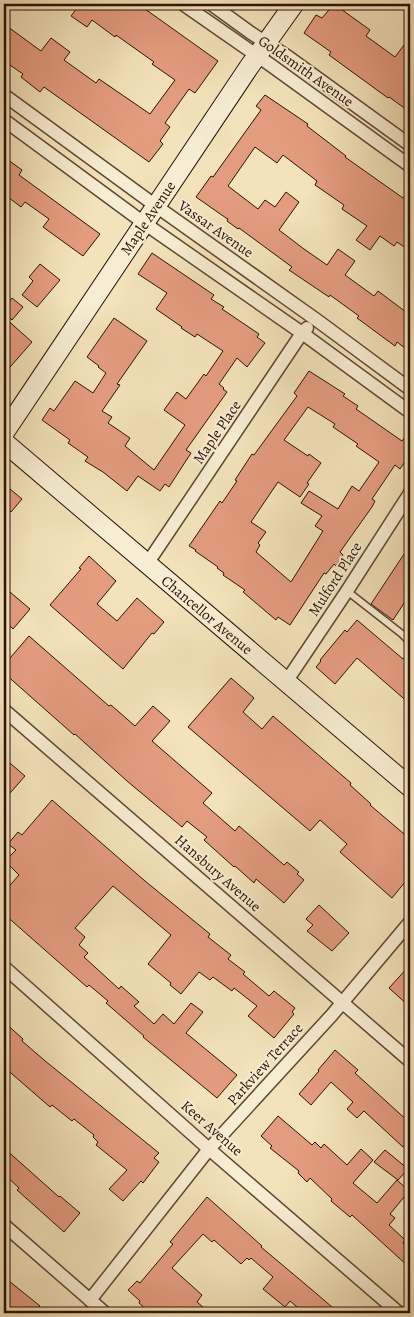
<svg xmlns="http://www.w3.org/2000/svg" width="414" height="1317" font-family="Alegreya,serif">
  <rect width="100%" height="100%" fill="#f3e3ba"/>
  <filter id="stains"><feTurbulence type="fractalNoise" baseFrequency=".004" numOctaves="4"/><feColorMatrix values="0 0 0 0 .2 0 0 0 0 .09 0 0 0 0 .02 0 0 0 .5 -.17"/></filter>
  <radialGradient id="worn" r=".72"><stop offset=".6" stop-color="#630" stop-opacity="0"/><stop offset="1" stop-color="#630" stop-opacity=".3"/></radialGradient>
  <g fill="#e49c7f" stroke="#2c1105" fill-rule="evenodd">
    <polygon points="80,4 138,4 218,61 195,93 189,89 165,123 170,127 160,141 163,144 149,162 44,87 40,92 21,77 23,74 4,61 4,24 41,51 51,38 70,52 64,60 96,83 99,79 150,114 175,80 152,64 154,62 116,35 115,37 92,20 87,27 71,16"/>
    <polygon points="334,4 370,30 366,36 395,57 410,37 410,112 389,97 388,98 329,55 331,52 304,33 316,15 322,18"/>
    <polygon points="265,95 308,124 307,126 346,156 345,157 403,198 410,188 410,251 397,242 394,246 380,236 370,250 356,240 367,226 342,209 344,205 315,185 317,181 283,155 277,163 255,147 228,186 258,209 265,200 275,207 286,192 299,202 279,230 304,249 327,265 338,249 355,261 345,275 374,296 378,291 410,315 410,352 397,342 395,346 357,318 359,316 330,295 329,297 289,270 292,267 239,228 238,229 227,221 228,219 226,218 196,197 211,176 213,177 261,110 256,106"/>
    <polygon points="4,157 22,170 19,175 100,234 83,256 43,227 49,219 25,202 21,207 4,194"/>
    <polygon points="152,253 214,295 211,299 224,307 222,309 259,334 257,337 265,343 247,367 237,358 219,384 224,388 223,389 227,392 186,450 191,453 169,487 165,484 160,491 138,476 127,491 103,472 85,461 88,457 68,443 70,440 42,420 50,408 54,411 75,381 93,393 106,373 98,367 99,366 87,357 114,318 147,341 117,384 120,385 102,411 112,417 108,423 130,438 125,446 154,470 185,425 164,410 177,392 186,399 204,374 206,376 223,351 197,334 195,337 181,328 182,327 156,309 167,293 138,274"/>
    <polygon points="40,264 60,280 37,307 22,295 33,281 29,277"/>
    <polygon points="12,298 23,307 12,320 4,313 4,308"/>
    <polygon points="4,317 32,342 4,374"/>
    <path d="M309 371 345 394 343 396 358 406 356 409 402 441 410 430V454L400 469 395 465 372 499 375 501 372 507 340 552 343 555 336 566 334 564 326 574 324 573 290 625 278 617 276 620 243 592 245 590 223 575 224 573 217 568 218 567 195 551 196 550 189 546 220 501 222 503 237 481 235 480 252 454 254 455 297 396 294 393ZM308 407 335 424 333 427 358 444 356 446 379 462 359 491 352 486 338 509 309 491 301 503 322 516 315 526 323 531 291 582 256 552 260 545 258 543 266 532 251 522 278 482 300 497 309 484 307 483 321 463 309 454 308 456 284 440Z"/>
    <polygon points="4,484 22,499 11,512 4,507"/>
    <polygon points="410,545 410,594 393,620 371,604"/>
    <polygon points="89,556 116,581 97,604 117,621 137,598 164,622 154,634 152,633 123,669 50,605 81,569 79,568"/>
    <polygon points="4,587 30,609 13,629 4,620"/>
    <polygon points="357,620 403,659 410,650 410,704 357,658 335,684 316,667 321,661 320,660 345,630 347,632"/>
    <polygon points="29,636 109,706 111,705 135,726 153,706 170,721 152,741 212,793 203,803 235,831 239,826 284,865 287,862 299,872 297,874 304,880 284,903 256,879 254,883 235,866 234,867 204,840 207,837 187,821 182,827 127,781 75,734 74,735 4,673 4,665"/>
    <polygon points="231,678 254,698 243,712 262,729 273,716 351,783 350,785 371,804 370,805 410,839 410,876 392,898 340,852 347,844 320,820 310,831 188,727"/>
    <polygon points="4,758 25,776 4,800"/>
    <polygon points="52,800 145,881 210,934 208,937 231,955 228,959 245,972 243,974 269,996 274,991 295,1008 292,1012 294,1014 274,1038 248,1016 257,1006 234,988 232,991 213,977 210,980 199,972 181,994 170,985 171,983 148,964 171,935 113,886 75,928 85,937 79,945 88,953 84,957 119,989 121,986 139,1002 134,1006 154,1024 163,1014 174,1024 191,1003 203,1012 186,1033 237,1075 217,1098 143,1037 144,1036 106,1003 108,1001 89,985 87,987 4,914 4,892 19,875 5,861 16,850 8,844 18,832 22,835"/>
    <polygon points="319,905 349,933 332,951 307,931 313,925 306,919"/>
    <polygon points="410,965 410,1007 389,988"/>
    <polygon points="4,1022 23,1039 22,1041 44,1060 159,1153 154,1158 159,1162 143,1183 141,1181 123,1201 109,1189 127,1170 96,1145 98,1142 93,1137 94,1135 74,1119 72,1121 52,1105 50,1107 4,1067"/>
    <polygon points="335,1050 358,1070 355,1073 410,1123 410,1139 403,1147 364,1111 357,1118 347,1109 353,1102 331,1082 311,1105 299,1094 319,1071 318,1070"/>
    <polygon points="278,1116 312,1145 315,1142 321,1148 324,1144 347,1165 361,1149 373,1160 353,1183 377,1203 397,1180 409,1191 390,1214 395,1218 389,1225 405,1240 403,1243 410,1249 410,1268 352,1215 350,1217 331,1201 332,1199 310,1178 307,1182 298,1173 299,1171 270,1148 272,1146 261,1136"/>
    <polygon points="4,1148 59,1197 60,1196 80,1213 64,1232 17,1190 19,1188 4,1174"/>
    <polygon points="385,1150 408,1169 398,1180 374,1162"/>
    <polygon points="207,1197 262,1246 261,1247 311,1289 339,1313 304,1313 290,1301 285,1307 263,1289 273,1277 251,1258 249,1260 247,1258 241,1264 214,1240 212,1242 203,1234 172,1268 202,1295 197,1302 210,1313 150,1313 139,1303 140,1301 128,1290 137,1281 140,1283 173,1244 170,1242"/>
    <polygon points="4,1277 40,1306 33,1313 4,1313"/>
  </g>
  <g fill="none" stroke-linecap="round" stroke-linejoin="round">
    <g stroke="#5e4632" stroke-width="9">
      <polyline id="lane" points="347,591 402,634 410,642"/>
    </g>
    <g stroke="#5e4632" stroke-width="15">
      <g id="street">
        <polyline points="183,4 272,66 410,166"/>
        <polyline points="211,4 251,33 287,56 410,145"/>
        <polyline points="4,95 156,206 318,321 410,389"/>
        <polyline points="4,120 144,223 302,333 410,412"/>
        <polyline points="147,564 302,333 307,328"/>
        <polyline points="286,682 347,591 410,493"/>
        <polyline points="4,710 410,1061"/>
        <polyline points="4,967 209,1149 399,1313"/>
        <polyline points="4,1225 105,1313"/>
        <polyline points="90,1300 209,1149 331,1016 410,922"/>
      </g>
    </g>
    <g stroke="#2c1105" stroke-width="21">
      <g id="secondary">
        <polyline points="4,433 249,67 294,4"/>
        <polyline points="4,442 410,787"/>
      </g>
    </g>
    <use href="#lane" stroke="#f7edd2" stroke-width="6"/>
    <use href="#street" stroke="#f7edd2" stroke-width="12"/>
    <use href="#secondary" stroke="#f7edd2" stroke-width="19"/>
  </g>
  <g text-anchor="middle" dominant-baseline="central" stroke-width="4" stroke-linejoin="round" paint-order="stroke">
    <g font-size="15" fill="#2c1105" stroke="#f7edd2">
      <text transform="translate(306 71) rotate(35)">Goldsmith Avenue</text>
      <text transform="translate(148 218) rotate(-56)">Maple Avenue</text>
      <text transform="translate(216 229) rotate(35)">Vassar Avenue</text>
      <text transform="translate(217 432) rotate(-56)">Maple Place</text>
      <text transform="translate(335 579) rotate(-57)">Mulford Place</text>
      <text transform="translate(207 615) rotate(40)">Chancellor Avenue</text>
      <text transform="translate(218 873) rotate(41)">Hansbury Avenue</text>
      <text transform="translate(265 1064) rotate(-48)">Parkview Terrace</text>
      <text transform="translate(212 1128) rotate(41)">Keer Avenue</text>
    </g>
  </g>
  <rect width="414" height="1317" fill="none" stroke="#f3e3ba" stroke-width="20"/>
  <rect x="5" y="5" width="404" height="1307" fill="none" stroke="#2c1105" stroke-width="2.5"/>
  <rect x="10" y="10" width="394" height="1297" fill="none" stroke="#2c1105"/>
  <rect width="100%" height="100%" filter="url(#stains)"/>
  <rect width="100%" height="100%" fill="url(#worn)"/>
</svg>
